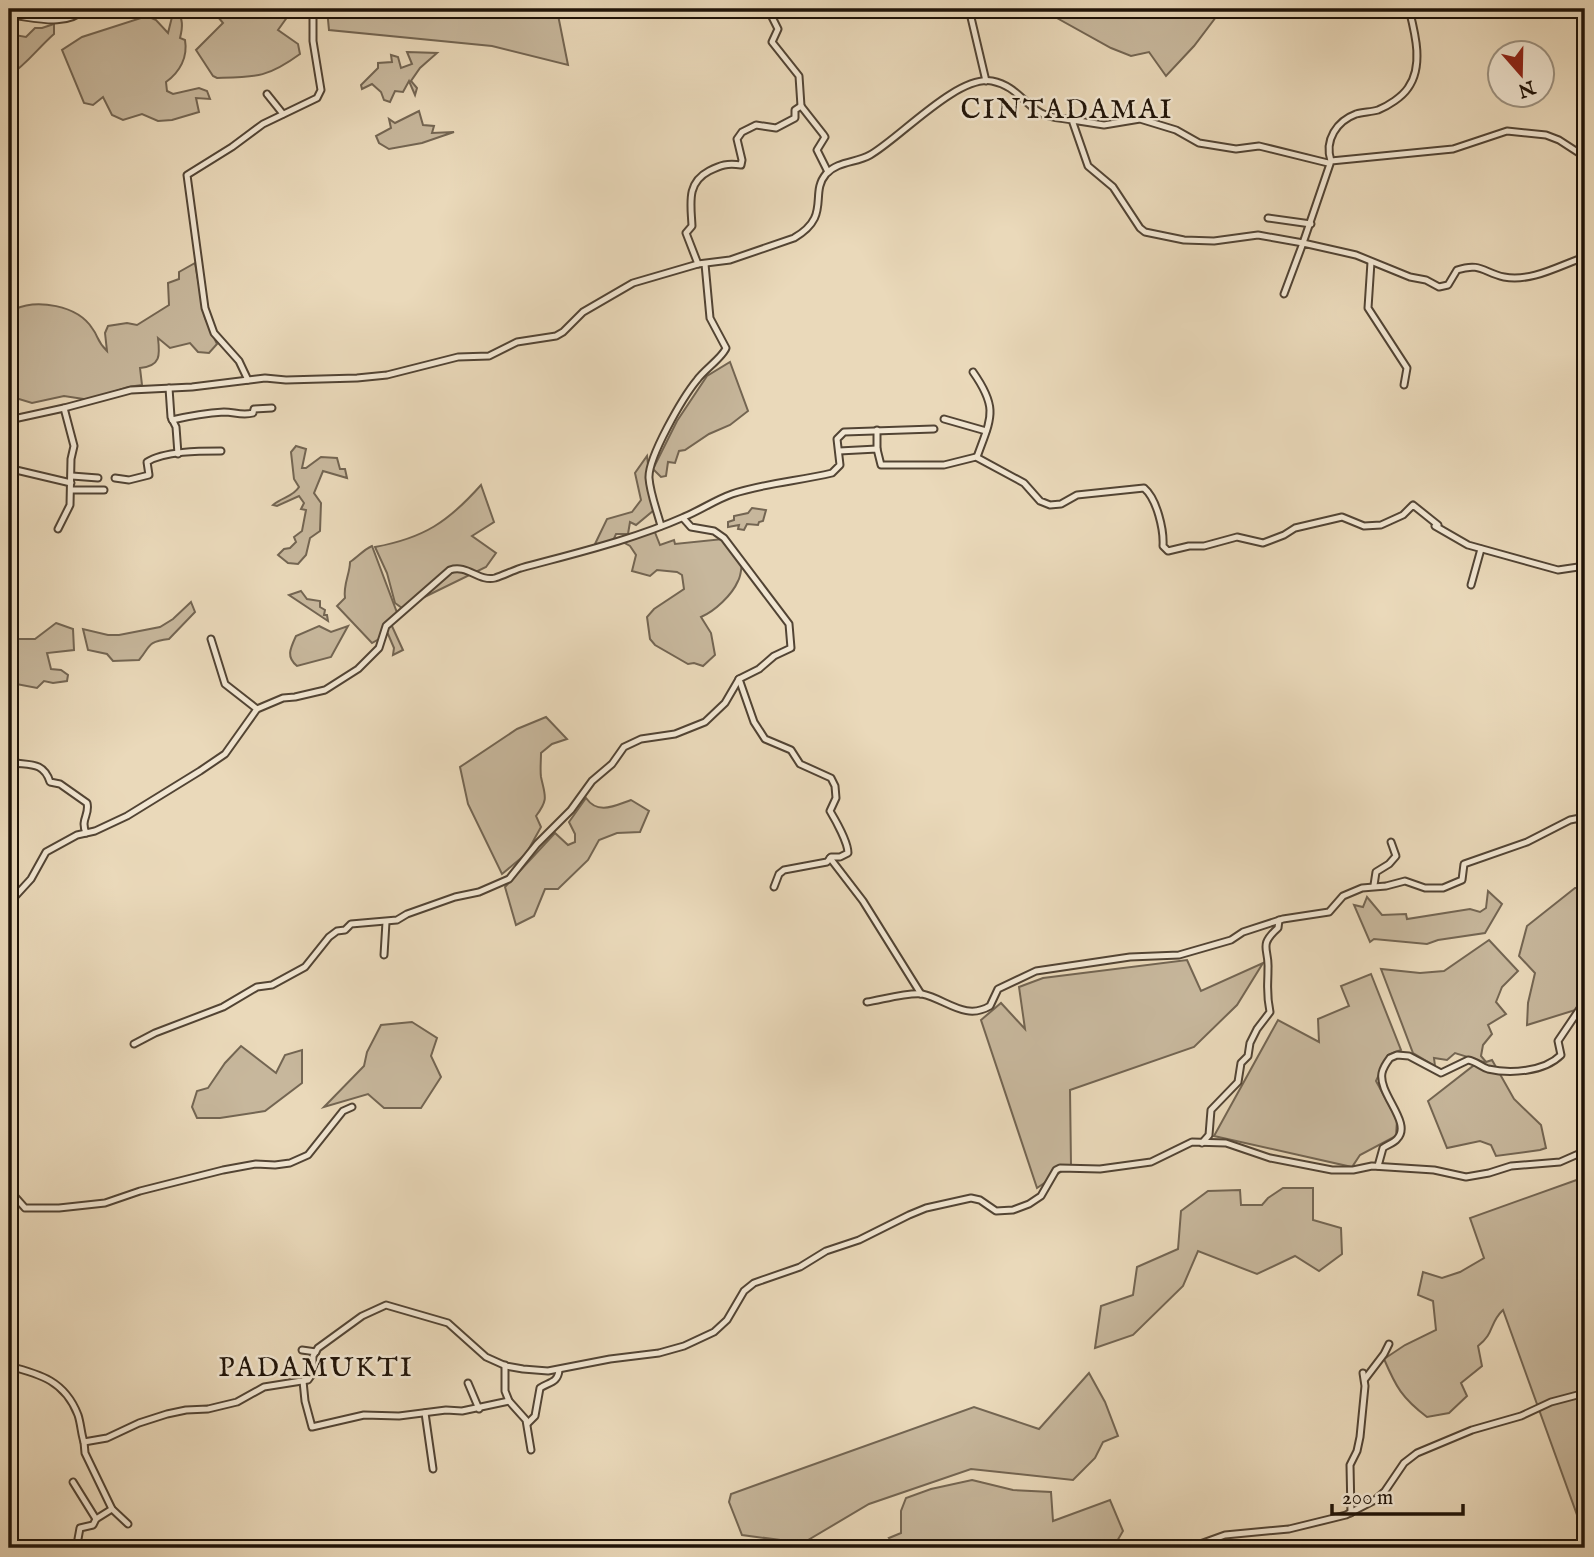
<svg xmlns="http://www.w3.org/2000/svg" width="1594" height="1557" font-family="'IM FELL English',serif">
  <rect width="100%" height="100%" fill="#ead9ba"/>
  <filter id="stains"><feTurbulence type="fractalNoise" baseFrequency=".00286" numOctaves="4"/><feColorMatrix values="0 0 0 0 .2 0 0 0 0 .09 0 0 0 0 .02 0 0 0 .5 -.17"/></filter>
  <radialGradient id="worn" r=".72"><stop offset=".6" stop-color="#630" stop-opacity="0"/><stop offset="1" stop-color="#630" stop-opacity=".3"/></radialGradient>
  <g fill="#c7b79c" stroke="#736552" stroke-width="2">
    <path d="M174 9H177C183 20 183 26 180 38L185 40C188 57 180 72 166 82L167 91 173 94 199 88 207 91 210 99 196 98 199 112 172 120 158 121 142 114 123 120 112 115 103 97 93 105 84 103 62 50 82 37 147 16 156 20 168 33Z"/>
    <path d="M196 9H284L288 16 278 30 298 44 300 54C267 78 256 77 217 78L213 76 196 50 223 23 214 12Z"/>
    <polygon points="327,9 562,9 558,15 568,65 492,46 329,30"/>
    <polygon points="1026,9 1195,9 1216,17 1194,46 1166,76 1149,52 1131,56 1111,48 1046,12 1032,16"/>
    <path d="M54 24V34C38 48 27 64 9 76V46L15 35 26 37 35 28H42Z"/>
    <polygon points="407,52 437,53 420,68 411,81 417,88 415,95 409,81 403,92 395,91 390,102 384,100 381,92 372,84 362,89 361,85 378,68 378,63 392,62 391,55 398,57 401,68 412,64"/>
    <polygon points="419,111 423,125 434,126 432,133 454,132 422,143 389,149 379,143 376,136 391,128 389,119 395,123"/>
    <path d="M195 263 205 318 217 344 209 353 198 352 190 343 170 348 158 338C160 355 161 366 140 368L142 385 128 387 90 400 64 396 32 403 9 396V297L16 300 15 309C37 299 77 305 92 328 99 337 96 340 107 351L105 333 108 326 127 323 137 325 169 305 168 283 179 279V272Z"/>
    <polygon points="730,362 748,411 730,425 709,434 685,450 679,451 675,463 668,462 666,476 661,477 653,469 677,421 707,376"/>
    <path d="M296 446 306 449 302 468H306L321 457 337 458 340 469H345L347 478 323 471 314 493 321 503 320 531 310 538 306 555 298 564 288 563 278 555 284 549 290 548 296 542 294 537 302 531 306 510 301 509 304 503 299 496 277 506 273 505C282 497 293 497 299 487L294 479 291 452Z"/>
    <polygon points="647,456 654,510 636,525 630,522 628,534 616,534 612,543 595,544 607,519 632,512 641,500 635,473"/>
    <path d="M481 485 494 522 472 536 496 553 486 567 402 608 395 603 387 573 375 547C424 538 448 522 481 485Z"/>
    <polygon points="752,508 766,510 763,521 759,522 758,525 747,524 744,530 738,529 739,525 728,527 728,522 734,520 734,516 748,513"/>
    <path d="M654 530 660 545 674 540 675 544 723 539 742 564C741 569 741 576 738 581 732 595 715 611 701 617L711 633 715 655 703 666 694 663 688 664 655 645 650 639 647 617 654 609 684 589 682 575 677 572 657 570 650 576 632 571 636 555 630 546 621 541Z"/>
    <path d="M372 546 399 618 391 624 403 650 393 655 394 648 388 634 372 643 337 606 345 598C343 584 350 574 350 562 358 557 363 550 372 546Z"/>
    <polygon points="301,591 307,599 320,601 320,607 325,610 324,615 327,615 328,621 289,595"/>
    <path d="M191 602 195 612 169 639C146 642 151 646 139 660L113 661 107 654 88 650 83 629 108 635H119L160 627 173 619Z"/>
    <polygon points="56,623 73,629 74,650 47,653 51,669 61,670 68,675 67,681 53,683 44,681 37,688 11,683 9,699 9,635 13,639 35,639"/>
    <path d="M319 626 331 632 348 626 331 657 297 666C286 657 290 649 296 636Z"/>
    <path d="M546 717 567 739 552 744 541 753C541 761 540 770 541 777 545 796 549 799 536 816L541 827 526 854 502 874 468 804 460 767 517 729Z"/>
    <path d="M586 798C598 815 614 806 631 800L649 811 640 832 617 833 599 840 588 860 558 889H545L534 916 516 925 505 887 555 833 568 845 575 842V834L569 822Z"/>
    <polygon points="1575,888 1585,888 1585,1007 1527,1025 1528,1003 1535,973 1519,956 1527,926"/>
    <polygon points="1488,891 1502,904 1485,933 1438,940 1427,944 1374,939 1370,942 1354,905 1363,907 1367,897 1382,915 1406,914 1407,919 1470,909 1480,912 1486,908"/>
    <polygon points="1489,940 1518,971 1502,987 1496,1002 1506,1014 1488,1025 1492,1034 1483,1045 1481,1056 1486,1062 1492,1060 1514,1099 1541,1125 1546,1148 1540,1150 1496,1156 1491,1145 1480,1141 1447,1148 1428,1101 1473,1066 1484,1062 1455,1053 1447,1060 1434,1058 1435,1066 1413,1053 1381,969 1420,973 1444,971"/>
    <polygon points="1187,960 1201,991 1263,963 1237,1005 1194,1047 1070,1090 1071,1165 1037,1188 981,1020 1001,1003 1025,1029 1019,987 1043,978"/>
    <polygon points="1371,974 1401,1050 1388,1055 1376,1081 1397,1120 1396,1136 1360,1155 1352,1167 1214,1136 1278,1020 1319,1042 1318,1019 1349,1006 1341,986"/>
    <polygon points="412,1022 437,1038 431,1056 441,1077 421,1108 384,1108 368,1094 324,1107 364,1066 367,1052 381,1025"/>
    <polygon points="241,1046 276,1073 285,1055 302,1050 302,1083 265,1111 220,1118 197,1118 192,1107 197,1091 208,1088 225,1063"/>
    <path d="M1585 1177V1537L1503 1310C1489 1323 1495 1333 1478 1346L1482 1366 1461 1383 1467 1396 1449 1413 1427 1417C1402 1398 1396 1387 1384 1359L1405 1345 1436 1330 1433 1301 1418 1295 1423 1272 1442 1278 1460 1272 1484 1258 1470 1218Z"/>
    <polygon points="1283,1188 1313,1188 1313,1220 1341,1228 1342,1254 1319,1271 1295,1256 1257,1274 1198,1251 1183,1286 1133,1335 1095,1348 1101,1306 1133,1295 1137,1267 1178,1249 1181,1211 1208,1191 1240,1190 1241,1205 1262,1205 1268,1198"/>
    <polygon points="1089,1373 1105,1402 1118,1436 1103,1442 1095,1458 1073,1480 971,1469 869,1504 803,1543 742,1535 729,1502 731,1494 974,1407 1039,1429"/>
    <polygon points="972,1480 1013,1490 1051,1492 1053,1521 1110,1500 1123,1531 1113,1548 898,1548 889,1538 901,1533 901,1511 906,1498 931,1489"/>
  </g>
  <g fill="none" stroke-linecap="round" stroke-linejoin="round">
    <g stroke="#524434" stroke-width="9">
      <g id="street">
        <polyline points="768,9 778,29 772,42 799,76 801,106"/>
        <polyline points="969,9 986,81"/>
        <path d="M9 15C33 17 65 28 85 9"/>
        <polyline points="267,94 283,114"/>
        <polyline points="1072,120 1104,125 1140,119 1176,130 1199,143 1236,149 1259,146 1328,163"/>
        <path d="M1331 161C1324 140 1337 121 1356 114 1363 112 1371 112 1378 110 1388 106 1402 97 1408 88 1424 66 1415 33 1409 9"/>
        <polyline points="1268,218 1311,224"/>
        <polyline points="1371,262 1368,308 1407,368 1404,385"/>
        <path d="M698 264 686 233 692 226C691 204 686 183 709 171 721 165 727 163 741 165L742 160 737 139 742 132 756 125 776 128 795 118V110L801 106 823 134 825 137 817 150 828 172"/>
        <path d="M1284 294 1303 243 1356 255 1410 277 1426 280 1439 287 1448 285 1457 270C1481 262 1484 273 1504 277 1530 282 1557 267 1579 259L1585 260"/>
        <path d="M973 372C999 409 991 418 977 457"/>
        <polyline points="248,380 239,361 214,333 205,308 187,175 232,147 263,124 317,98 321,90 313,41 313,9"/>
        <polyline points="169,388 171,417 176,427 178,454"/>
        <polyline points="944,419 986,431"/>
        <path d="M9 420 64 408 131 390 192 387 265 378 286 380 357 378 387 375 458 357 489 356 517 342 556 336 563 332 583 312 633 283 698 264 730 260 794 238C832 216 809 194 826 174 838 161 856 163 870 155 900 138 957 75 992 81 1016 86 1022 102 1041 113 1050 118 1061 118 1072 120L1088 166 1113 187 1140 228 1145 232 1184 240 1214 241 1258 235 1303 243 1331 161 1453 149 1507 131 1546 135 1559 140 1579 153 1585 154"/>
        <path d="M172 420C189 416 207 413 224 412 234 412 242 416 253 413L254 409 272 408"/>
        <polyline points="877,430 877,449"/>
        <path d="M839 451 877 449 881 465H944L976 457 1024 483 1040 501 1050 505 1061 504 1077 495 1144 488C1157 499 1164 530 1163 546L1168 551 1189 546H1204L1237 537 1263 543 1284 535 1295 528 1342 517 1364 526 1381 525 1403 515 1413 505 1438 525"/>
        <polyline points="9,465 16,470 71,483"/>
        <polyline points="72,476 98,478"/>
        <path d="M115 478 129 480 149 475 147 462C164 451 200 451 221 451"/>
        <polyline points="71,490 104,490"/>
        <path d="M683 518 691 527 714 531 724 538 789 624 791 648 774 656 759 669 739 679 754 722 765 739 791 750 800 764 831 778 835 786 836 798 830 811C836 821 848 843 848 853L840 857H831L827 862 784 870 779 874 774 887"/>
        <path d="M661 526C657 511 650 493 649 478 648 457 683 397 697 380 704 370 723 357 726 348L710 318 705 264"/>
        <polyline points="1435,526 1468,545 1558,570 1585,566"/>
        <polyline points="58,529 70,505 71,459 74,446 64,408"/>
        <polyline points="1471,585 1481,549"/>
        <polyline points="211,639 225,684 257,709"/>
        <path d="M9 762C27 766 43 760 50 782L60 784 87 803C90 815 80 819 86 833"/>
        <polyline points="830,858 863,901 921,994"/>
        <polyline points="1374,885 1376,872 1389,864 1396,856 1391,842"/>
        <path d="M9 903 31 879 46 852 77 835 95 831 127 816 200 771 225 754 257 709 283 698 295 697 325 690 358 669 379 648 386 626 450 570C467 564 479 582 495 578 504 575 512 571 521 568 576 553 632 540 684 517 701 510 715 500 732 494 765 483 799 481 832 473L840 465 837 439 844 432 934 429"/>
        <polyline points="384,955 386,922"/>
        <path d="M867 1002C881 1000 908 992 922 994 946 999 965 1021 990 1006L998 989 1036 971 1130 957 1179 955 1231 940 1243 932 1283 919 1329 912 1343 896 1362 888 1386 886 1405 881 1425 888H1443L1462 880 1464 864 1527 842 1570 820 1585 817"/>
        <polyline points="134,1044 155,1033 223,1007 257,987 272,985 305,967 329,937 337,931 345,930 351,924 397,920 407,914 455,897 479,892 509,879 537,844 571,810 592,781 612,764 624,747 641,739 675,734 705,722 725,703 739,679"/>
        <path d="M1202 1143 1209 1135 1211 1110 1238 1082 1241 1063 1248 1056 1250 1043 1257 1029 1270 1012C1266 993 1268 987 1268 968 1269 948 1258 946 1278 928L1279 920"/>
        <path d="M1378 1166 1383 1148C1387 1145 1394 1143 1397 1139 1413 1123 1378 1094 1382 1073 1383 1068 1387 1062 1390 1058L1397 1055 1409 1056 1441 1073 1468 1060C1476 1061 1481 1067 1488 1069 1510 1074 1544 1072 1561 1055L1558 1041 1585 1001"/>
        <polyline points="9,1190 25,1208 59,1208 105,1203 140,1191 223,1170 256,1164 275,1165 290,1163 308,1155 343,1111 352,1107"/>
        <polyline points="302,1350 316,1352"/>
        <polyline points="505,1365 505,1391 509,1401 526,1420 531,1450"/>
        <path d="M9 1366C40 1374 65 1381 78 1415 81 1424 81 1433 84 1442L107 1438 139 1423 167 1414 186 1410 208 1409 237 1402 264 1387 308 1380 313 1373V1356L318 1348 362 1316 386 1305 448 1323 486 1357 506 1366 523 1369 548 1371 610 1359 659 1353 684 1346 714 1332 727 1320 744 1291 754 1283 800 1267 826 1251 859 1240 909 1215 926 1208 971 1198 980 1200 996 1211 1013 1210 1029 1204 1041 1196 1056 1170 1060 1168 1100 1169 1151 1162 1192 1142 1226 1143 1270 1158 1332 1170H1353L1372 1166 1434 1170 1466 1177 1489 1173 1511 1166 1560 1162 1585 1151"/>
        <polyline points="1365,1379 1384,1354 1389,1344"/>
        <polyline points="303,1381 305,1401 312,1427 364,1415 399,1416 446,1410 462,1411 509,1401"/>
        <polyline points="468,1383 479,1409"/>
        <polyline points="425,1413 433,1469"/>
        <path d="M528 1423 535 1416 540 1388C549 1382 558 1383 559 1370"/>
        <polyline points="84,1442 85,1453 112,1509 128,1524"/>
        <polyline points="73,1482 96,1519"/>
        <polyline points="1351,1513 1350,1465 1357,1451 1360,1437 1365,1386 1363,1373"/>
        <polyline points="78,1539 80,1528 93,1525 96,1519 112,1509"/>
        <polyline points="1189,1548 1225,1535 1289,1529 1346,1515 1375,1500 1385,1491 1404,1463 1417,1453 1472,1430 1521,1416 1551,1402 1585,1393"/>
      </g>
    </g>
    <use href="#street" stroke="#f1e6d2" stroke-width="5"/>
  </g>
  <g text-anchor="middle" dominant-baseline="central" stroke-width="5" stroke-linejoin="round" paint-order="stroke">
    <g font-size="28" letter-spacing="2" fill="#1f1308" stroke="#f1e6d2">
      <text x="1067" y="110">CINTADAMAI</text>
      <text x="316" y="1368">PADAMUKTI</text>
    </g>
  </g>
  <rect width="1594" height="1557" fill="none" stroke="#ead9ba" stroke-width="35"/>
  <rect x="10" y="10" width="1573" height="1536" fill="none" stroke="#1f1308" stroke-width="3.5"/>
  <rect x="18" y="18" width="1559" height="1522" fill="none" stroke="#1f1308" stroke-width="2"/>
  <g transform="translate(1521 74) rotate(160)"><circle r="33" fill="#f1e6d2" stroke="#9d9281" stroke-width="2"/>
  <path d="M0-5L12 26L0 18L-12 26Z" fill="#8f2418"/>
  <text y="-10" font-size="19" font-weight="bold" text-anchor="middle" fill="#1f1308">N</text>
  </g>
  <path d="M1332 1504v10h131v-10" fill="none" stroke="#1f1308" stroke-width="3.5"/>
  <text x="1342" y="1504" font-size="21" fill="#1f1308" stroke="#f1e6d2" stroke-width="5" paint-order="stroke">200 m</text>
  <rect width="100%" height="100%" filter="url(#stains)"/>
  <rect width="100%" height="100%" fill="url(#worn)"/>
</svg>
